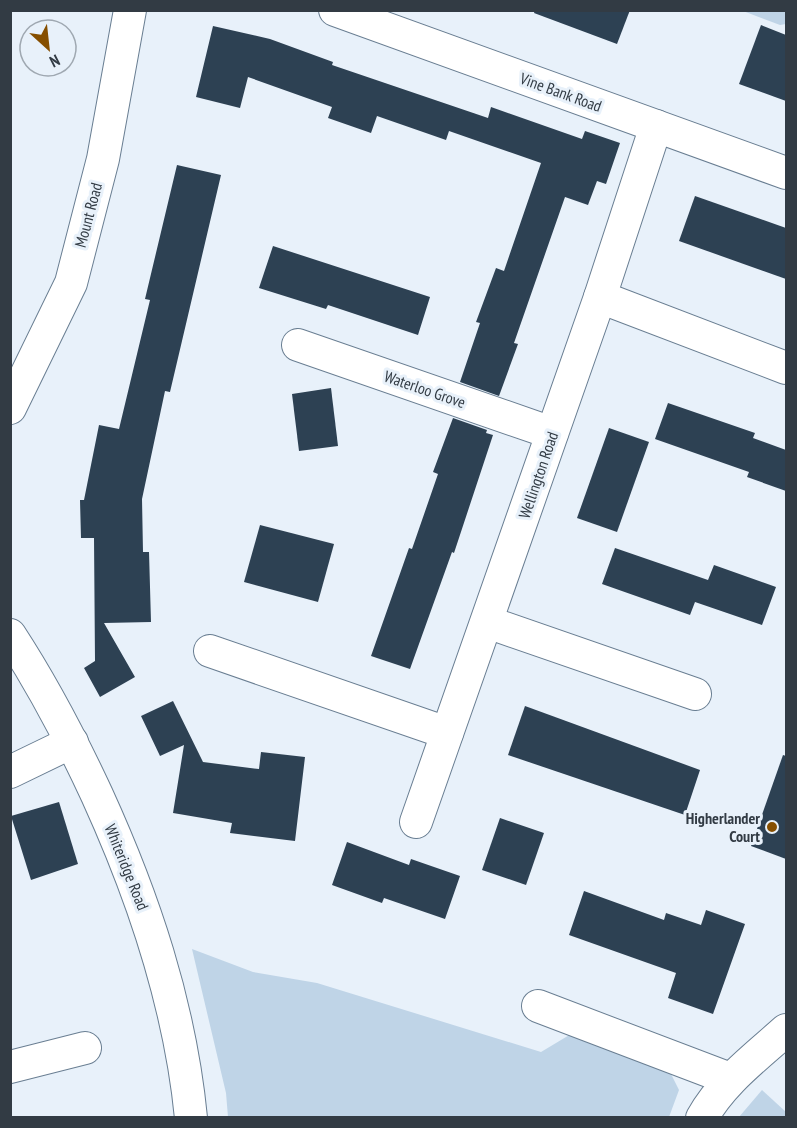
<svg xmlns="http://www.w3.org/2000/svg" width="797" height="1128" font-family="'PT Sans Narrow',sans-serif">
  <rect width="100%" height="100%" fill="#e8f1fa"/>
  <g fill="#bfd4e7">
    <polygon points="743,11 786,11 786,24 780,25"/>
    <polygon points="192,949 253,972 317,983 541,1052 571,1034 666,1064 679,1090 669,1117 228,1117 226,1093"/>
    <polygon points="762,1090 786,1112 786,1117 739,1117"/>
  </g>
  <g fill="#2d4153">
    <polygon points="535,10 630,10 617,44 534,13"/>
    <polygon points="761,25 786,35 786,101 739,84"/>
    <polygon points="213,26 270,39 333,62 332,65 488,118 491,107 582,139 585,131 620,143 606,184 597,181 588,205 565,197 514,343 518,344 499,396 460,382 480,323 476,322 496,268 504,271 541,163 449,131 446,140 377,116 371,133 328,118 332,107 248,77 240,108 196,97"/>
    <polygon points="177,165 221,175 170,392 165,391 142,499 143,552 149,552 151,622 104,623 135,677 100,697 84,668 95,661 94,538 81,538 80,500 84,500 99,425 119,429 150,300 145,299"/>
    <polygon points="695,196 786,228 786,279 679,241"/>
    <polygon points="273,246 430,297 418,335 328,305 326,309 259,288"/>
    <polygon points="331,388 338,446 299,451 292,394"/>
    <polygon points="668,403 755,433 753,438 786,450 786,491 747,477 749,472 655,439"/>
    <polygon points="453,418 487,430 486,433 493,435 454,553 452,552 410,669 371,656 409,548 412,549 438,474 433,472"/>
    <polygon points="609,428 649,442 617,532 577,518"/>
    <polygon points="260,525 334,544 318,602 244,582"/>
    <polygon points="615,548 708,580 714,565 776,587 762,625 695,602 690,615 602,584"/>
    <polygon points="173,701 203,762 259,769 261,752 305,757 295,841 230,833 232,823 173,813 184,745 160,756 141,716"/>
    <polygon points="525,706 700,770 685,815 508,755"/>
    <polygon points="783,755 786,756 786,859 751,846"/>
    <polygon points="59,802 78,864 31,880 11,816"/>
    <polygon points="500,818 544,833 526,885 482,870"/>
    <polygon points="347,842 409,865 411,859 460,876 445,919 384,898 382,903 332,885"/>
    <polygon points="584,891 664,920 666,913 701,925 706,910 745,924 713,1014 668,998 676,973 569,935"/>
  </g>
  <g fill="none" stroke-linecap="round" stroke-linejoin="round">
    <g stroke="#697e92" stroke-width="34">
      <g id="minor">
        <polyline points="335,10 786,173"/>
        <polyline points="600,297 786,368"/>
        <polyline points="298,345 552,433"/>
        <polyline points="10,408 71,283 103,159 130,10"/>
        <polyline points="487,622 695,694"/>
        <path d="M10 635C44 687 71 739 97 795 144 898 180 1005 191 1118"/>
        <polyline points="210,651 447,733"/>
        <polyline points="10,772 72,742"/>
        <polyline points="416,822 600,297 656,126"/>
        <polyline points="538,1006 730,1079"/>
        <polyline points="10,1067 85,1048"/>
        <path d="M702 1118C722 1082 756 1057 786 1030"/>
      </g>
    </g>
    <use href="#minor" stroke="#fff" stroke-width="32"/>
  </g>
  <circle fill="#864f00" stroke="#e8f1fa" stroke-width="2" cx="772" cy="827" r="6"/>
  <g text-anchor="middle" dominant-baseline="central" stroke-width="6" stroke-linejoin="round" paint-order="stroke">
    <g font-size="16" fill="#323b44" stroke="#e8f1fa">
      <text transform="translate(561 92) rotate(20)">Vine Bank Road</text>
      <text transform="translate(88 215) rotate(-75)">Mount Road</text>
      <text transform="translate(425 389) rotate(19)">Waterloo Grove</text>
      <text transform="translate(538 475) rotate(-71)">Wellington Road</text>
      <text transform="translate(127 867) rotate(68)">Whiteridge Road</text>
    </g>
    <g font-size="16" font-weight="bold" fill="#323b44" stroke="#e8f1fa" text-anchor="end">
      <text x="760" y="818">Higherlander<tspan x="760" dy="18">Court</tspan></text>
    </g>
  </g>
  <rect width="797" height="1128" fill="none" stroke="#323b44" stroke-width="24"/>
  <g transform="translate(48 48) rotate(153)"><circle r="28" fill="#e8f1fa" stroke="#9fa8b1" stroke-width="1.5"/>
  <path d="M0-4.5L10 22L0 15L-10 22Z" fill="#864f00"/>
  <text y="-9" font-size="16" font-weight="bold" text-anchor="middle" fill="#323b44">N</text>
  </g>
</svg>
